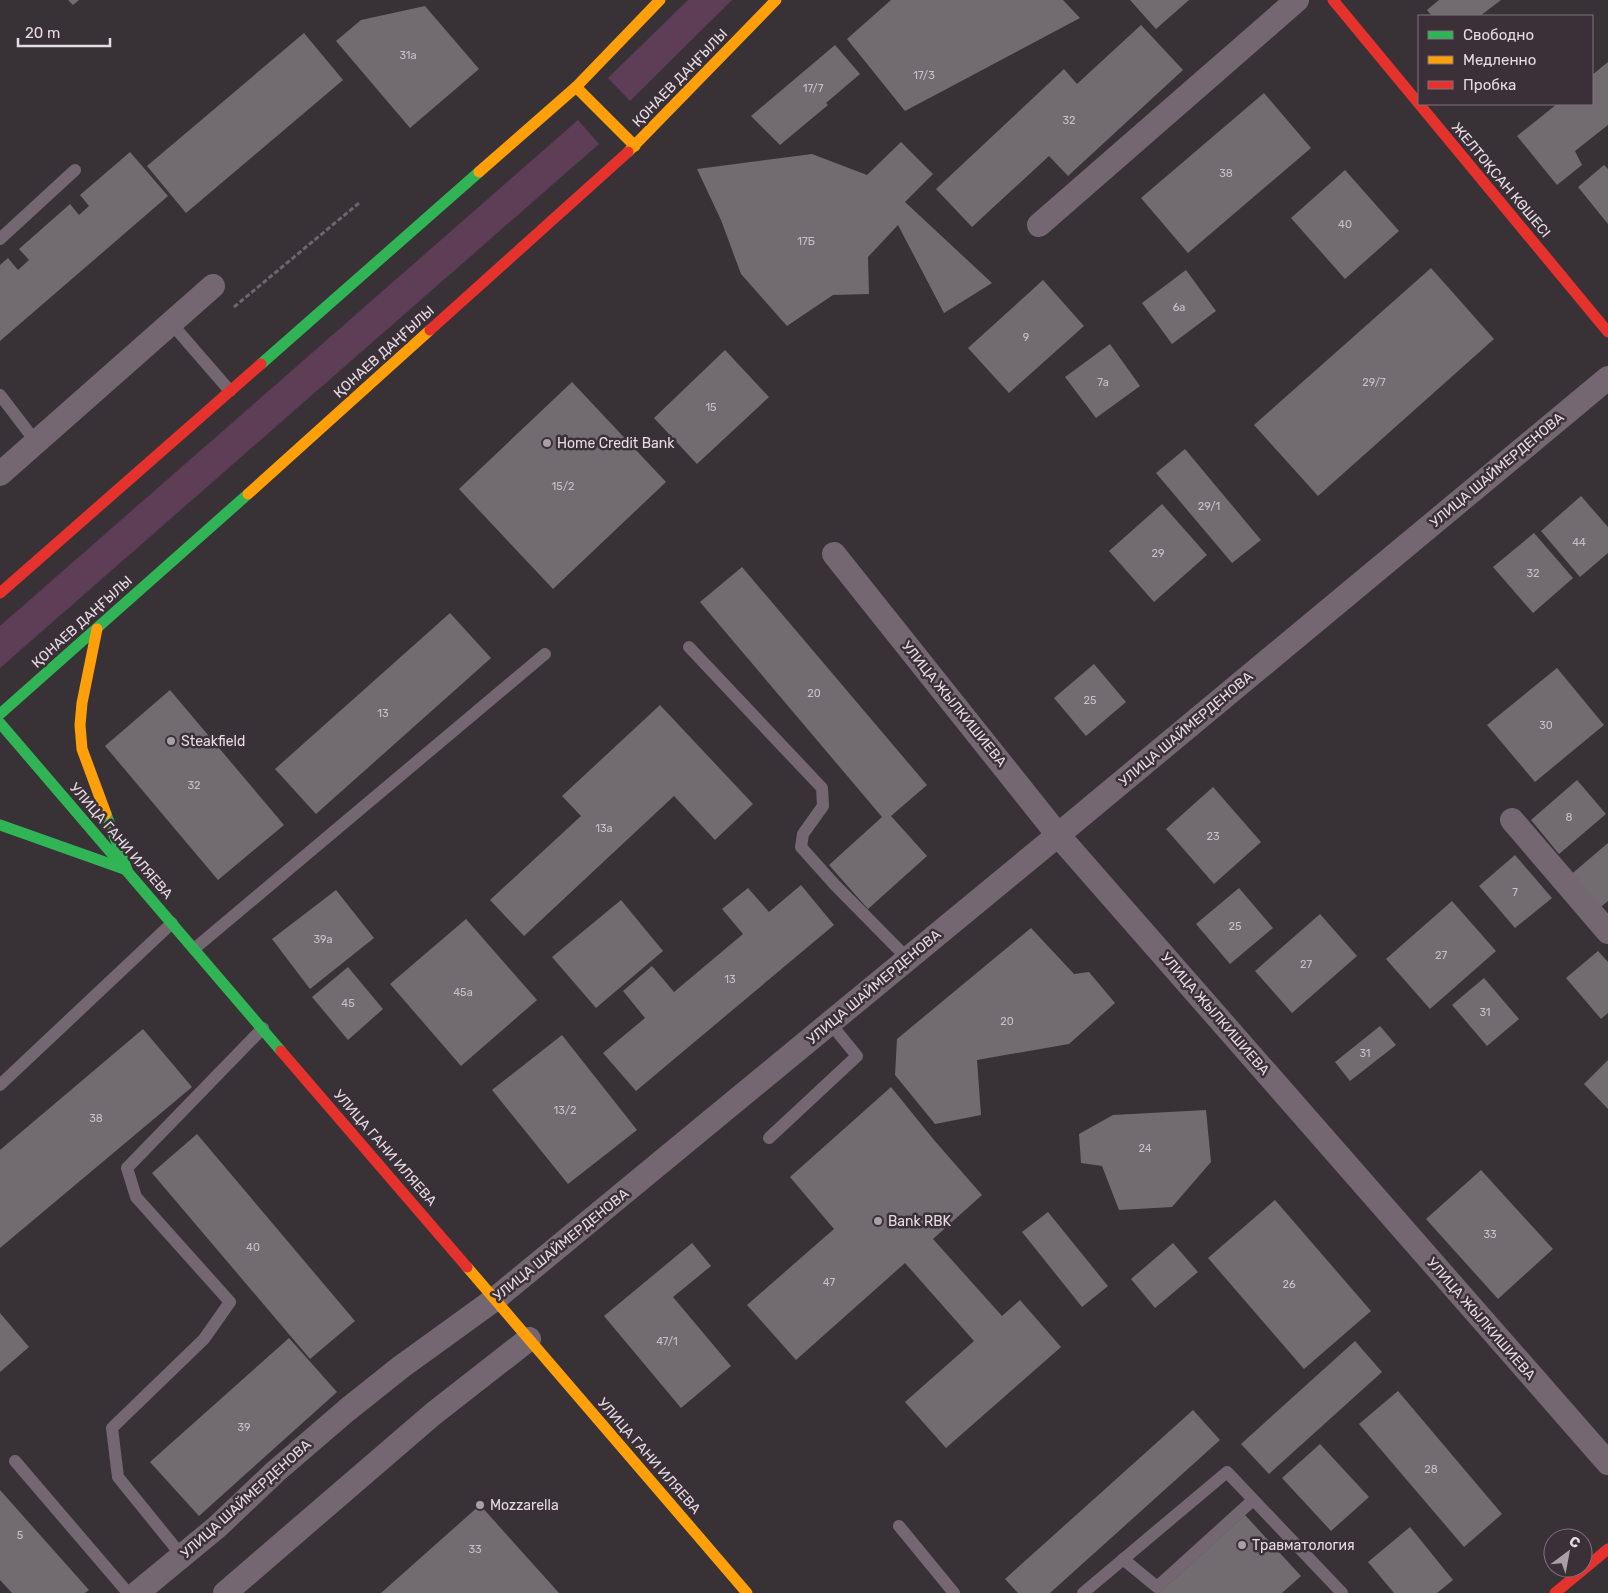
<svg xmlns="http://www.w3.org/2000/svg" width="1608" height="1593" font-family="Rubik,sans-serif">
  <rect width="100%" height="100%" fill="#383237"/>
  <g fill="#5e3d57">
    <polygon points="688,0 732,0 630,101 608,78"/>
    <polygon points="578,120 599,144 0,668 0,626"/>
  </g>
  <g fill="#726c71">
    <polygon points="68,0 79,0 73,5"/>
    <polygon points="891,0 1063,0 1080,18 905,111 847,39"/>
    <polygon points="1130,0 1189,0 1156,29"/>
    <polygon points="1439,0 1501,0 1480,16 1432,16 1427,10"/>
    <polygon points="425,6 479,69 410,128 336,41 361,20"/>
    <polygon points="1141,25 1183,70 1068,176 1049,156 972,227 936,189 1064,69 1077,84"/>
    <polygon points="304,33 343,80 186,213 147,166"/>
    <polygon points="835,45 860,74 826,103 828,105 780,145 751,116"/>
    <polygon points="1608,62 1608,125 1575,151 1582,165 1557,185 1517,136 1557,104 1592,104 1592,75"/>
    <polygon points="1264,93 1311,148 1188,253 1141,198"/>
    <polygon points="901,142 933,174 905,202 992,283 944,313 898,225 868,257 869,294 833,295 787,326 741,274 721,220 697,169 812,154 867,175"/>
    <polygon points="130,152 168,196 0,341 0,265 8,258 18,270 29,260 19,249 70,204 79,215 89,206 80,195"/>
    <polygon points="1604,165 1608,169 1608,224 1578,187"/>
    <polygon points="1345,170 1399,231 1345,279 1291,218"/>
    <polygon points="1431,268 1494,339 1318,496 1254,425"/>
    <polygon points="1186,270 1216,311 1172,344 1142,303"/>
    <polygon points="1043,280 1084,326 1009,393 968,348"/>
    <polygon points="1110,344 1140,386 1096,418 1065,377"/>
    <polygon points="725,350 769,397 697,464 654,418"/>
    <polygon points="572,382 666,482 553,589 459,489"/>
    <polygon points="1185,449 1261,540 1232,563 1156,473"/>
    <polygon points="1581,496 1608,527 1608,553 1580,577 1541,531"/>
    <polygon points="1162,504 1207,555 1154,602 1109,551"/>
    <polygon points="1534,533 1573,578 1533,613 1493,567"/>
    <polygon points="742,567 927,785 891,816 927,856 868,909 829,865 882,817 700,602"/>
    <polygon points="450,613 491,658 316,814 275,769"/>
    <polygon points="1094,664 1126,702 1086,736 1054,698"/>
    <polygon points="1557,668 1604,725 1535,782 1487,725"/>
    <polygon points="170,690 284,825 218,880 105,746"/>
    <polygon points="660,705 753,804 715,840 674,796 524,936 490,900 581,816 562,796"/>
    <polygon points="1577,780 1606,814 1559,854 1531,820"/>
    <polygon points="1213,787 1261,842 1214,884 1166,829"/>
    <polygon points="1608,843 1608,901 1596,911 1568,877"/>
    <polygon points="1515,855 1552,898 1515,928 1479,886"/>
    <polygon points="801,885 834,925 636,1091 603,1053 645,1018 623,991 652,966 674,992 743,934 722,909 748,888 769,912"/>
    <polygon points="1239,888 1273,928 1230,964 1196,924"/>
    <polygon points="336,890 374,938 310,989 272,939"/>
    <polygon points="621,900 663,951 596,1008 552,957"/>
    <polygon points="1452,901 1496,951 1430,1009 1386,959"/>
    <polygon points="1320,914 1357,956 1292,1013 1255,971"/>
    <polygon points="466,919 537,1000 461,1066 390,984"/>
    <polygon points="1031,928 1074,974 1089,972 1115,1003 1069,1044 977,1060 981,1115 935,1124 895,1075 897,1039"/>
    <polygon points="1598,951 1608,962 1608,1013 1601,1019 1566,978"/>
    <polygon points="348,967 383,1009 348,1040 312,997"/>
    <polygon points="1484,978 1519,1019 1487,1046 1452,1005"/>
    <polygon points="1380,1026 1396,1045 1350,1081 1335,1062"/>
    <polygon points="143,1029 192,1087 0,1248 0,1150"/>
    <polygon points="562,1035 637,1130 568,1184 492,1090"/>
    <polygon points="1608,1060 1608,1109 1584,1084"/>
    <polygon points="891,1087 934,1140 982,1195 933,1239 1002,1316 1020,1300 1061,1347 946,1448 905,1402 974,1341 905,1263 796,1360 747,1305 834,1229 790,1177"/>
    <polygon points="1206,1110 1211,1162 1172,1207 1119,1210 1102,1166 1081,1163 1079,1134 1113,1115"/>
    <polygon points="197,1134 355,1321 310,1359 152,1173"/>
    <polygon points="1481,1170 1553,1249 1498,1299 1426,1219"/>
    <polygon points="1275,1200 1371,1311 1304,1369 1208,1258"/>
    <polygon points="1048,1212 1108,1286 1082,1307 1022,1232"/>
    <polygon points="692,1243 711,1266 673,1297 731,1366 681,1408 604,1316"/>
    <polygon points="1173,1243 1198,1272 1155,1308 1131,1279"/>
    <polygon points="0,1313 29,1347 0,1372"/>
    <polygon points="289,1338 337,1392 199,1516 150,1462"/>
    <polygon points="1355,1341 1382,1372 1269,1474 1241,1444"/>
    <polygon points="1398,1391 1502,1514 1464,1547 1359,1424"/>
    <polygon points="1193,1410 1220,1440 1050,1593 1018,1593 1005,1579"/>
    <polygon points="1320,1444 1369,1497 1331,1531 1282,1478"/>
    <polygon points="0,1490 89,1590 85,1593 12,1593 0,1580"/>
    <polygon points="480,1505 559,1593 381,1593"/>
    <polygon points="1245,1515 1301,1576 1282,1593 1159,1593"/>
    <polygon points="1410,1527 1453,1580 1437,1593 1394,1593 1368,1562"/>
  </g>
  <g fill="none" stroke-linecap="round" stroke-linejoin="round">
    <polyline stroke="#6f666d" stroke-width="3" stroke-dasharray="5 2.5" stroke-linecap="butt" points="234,307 359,203"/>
    <g stroke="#746772" stroke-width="12">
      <polyline points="0,239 75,170"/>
      <polyline points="171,323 230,391"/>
      <polyline points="0,395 36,442"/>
      <polyline points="689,647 822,788 823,806 803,834 801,847 835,885 908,959"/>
      <polyline points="194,949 545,654"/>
      <polyline points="0,1085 172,923"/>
      <polyline points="769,1138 857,1056 830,1023"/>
      <polyline points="15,1461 128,1593"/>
      <polyline points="899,1526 954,1593"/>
      <polyline points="182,1556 118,1477 112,1428 204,1339 230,1302 136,1197 127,1168 263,1028"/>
      <polyline points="1123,1559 1157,1587 1253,1500"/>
      <polyline points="1083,1593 1227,1472 1342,1593"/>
    </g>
    <g stroke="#746772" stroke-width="24">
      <polyline points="1039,225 1297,0"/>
      <polyline points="0,474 213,286"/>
      <polyline points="834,554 1058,835 1608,1463"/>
      <polyline points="1512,820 1608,932"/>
      <polyline points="137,1593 217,1527 275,1472 347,1410 401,1367 495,1299 1058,835 1608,378"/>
      <polyline points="225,1593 433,1414 529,1339"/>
    </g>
    <g stroke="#30b455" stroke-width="11">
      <polyline points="261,364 479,172"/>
      <polyline points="0,714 248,494"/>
      <polyline points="0,723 281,1051"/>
      <polyline points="0,825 127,870 106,814"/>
    </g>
    <g stroke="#ff9f0a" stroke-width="11">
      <polyline points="576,87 635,146"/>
      <polyline points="628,152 776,0"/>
      <polyline points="479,172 576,87 660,0"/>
      <polyline points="248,494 430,330"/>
      <polyline points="97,629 82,703 80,725 82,749 106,814"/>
      <polyline points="467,1267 747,1593"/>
    </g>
    <g stroke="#e5322d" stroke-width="11">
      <polyline points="1333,0 1608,332"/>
      <polyline points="430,330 628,152"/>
      <polyline points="0,593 261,364"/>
      <polyline points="281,1051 467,1267"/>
      <polyline points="1555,1593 1608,1549"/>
    </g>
  </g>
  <g fill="#a8a0a6" stroke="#3b2f38" stroke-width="2">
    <circle cx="547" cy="443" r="5"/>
    <circle cx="171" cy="741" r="5"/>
    <circle cx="878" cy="1221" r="5"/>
    <circle cx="480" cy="1505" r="5"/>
    <circle cx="1242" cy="1545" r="5"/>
  </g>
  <g text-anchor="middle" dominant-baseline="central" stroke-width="5" stroke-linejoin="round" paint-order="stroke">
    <g font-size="11" fill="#c8c0c6">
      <text x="408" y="55">31а</text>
      <text x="924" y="75">17/3</text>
      <text x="813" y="88">17/7</text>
      <text x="1069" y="120">32</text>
      <text x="1226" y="173">38</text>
      <text x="1345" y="224">40</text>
      <text x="806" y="241">17Б</text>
      <text x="1179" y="307">6а</text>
      <text x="1026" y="337">9</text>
      <text x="1103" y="382">7а</text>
      <text x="1374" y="382">29/7</text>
      <text x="711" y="407">15</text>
      <text x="563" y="486">15/2</text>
      <text x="1209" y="506">29/1</text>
      <text x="1579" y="542">44</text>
      <text x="1158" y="553">29</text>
      <text x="1533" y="573">32</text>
      <text x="814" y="693">20</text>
      <text x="1090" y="700">25</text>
      <text x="383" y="713">13</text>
      <text x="1546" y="725">30</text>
      <text x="194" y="785">32</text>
      <text x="1569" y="817">8</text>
      <text x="604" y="828">13а</text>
      <text x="1213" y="836">23</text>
      <text x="1515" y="892">7</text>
      <text x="1235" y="926">25</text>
      <text x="323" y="939">39а</text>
      <text x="1441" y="955">27</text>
      <text x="1306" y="964">27</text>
      <text x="730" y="979">13</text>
      <text x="463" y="992">45а</text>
      <text x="348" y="1003">45</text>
      <text x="1485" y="1012">31</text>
      <text x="1007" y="1021">20</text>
      <text x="1365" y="1053">31</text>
      <text x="565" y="1110">13/2</text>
      <text x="96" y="1118">38</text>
      <text x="1145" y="1148">24</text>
      <text x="1490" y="1234">33</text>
      <text x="253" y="1247">40</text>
      <text x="829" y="1282">47</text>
      <text x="1289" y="1284">26</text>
      <text x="667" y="1341">47/1</text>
      <text x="244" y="1427">39</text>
      <text x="1431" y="1469">28</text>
      <text x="20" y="1535">5</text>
      <text x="475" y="1549">33</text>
    </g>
    <g font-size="14" fill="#e4dce2" stroke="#3b2f38">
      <text transform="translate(680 78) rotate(-46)">ҚОНАЕВ ДАҢҒЫЛЫ</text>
      <text transform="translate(1501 180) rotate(50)">ЖЕЛТОҚСАН КӨШЕСІ</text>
      <text transform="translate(384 352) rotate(-42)">ҚОНАЕВ ДАҢҒЫЛЫ</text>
      <text transform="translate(1497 470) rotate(-40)">УЛИЦА ШАЙМЕРДЕНОВА</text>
      <text transform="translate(82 622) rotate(-42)">ҚОНАЕВ ДАҢҒЫЛЫ</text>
      <text transform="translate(954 704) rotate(51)">УЛИЦА ЖЫЛКИШИЕВА</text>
      <text transform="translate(1186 729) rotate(-40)">УЛИЦА ШАЙМЕРДЕНОВА</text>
      <text transform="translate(121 841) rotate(49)">УЛИЦА ГАНИ ИЛЯЕВА</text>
      <text transform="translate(874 987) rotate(-40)">УЛИЦА ШАЙМЕРДЕНОВА</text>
      <text transform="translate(1215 1014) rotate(49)">УЛИЦА ЖЫЛКИШИЕВА</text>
      <text transform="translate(385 1148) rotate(49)">УЛИЦА ГАНИ ИЛЯЕВА</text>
      <text transform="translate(561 1245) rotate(-39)">УЛИЦА ШАЙМЕРДЕНОВА</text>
      <text transform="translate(1481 1319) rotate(49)">УЛИЦА ЖЫЛКИШИЕВА</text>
      <text transform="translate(649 1456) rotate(49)">УЛИЦА ГАНИ ИЛЯЕВА</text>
      <text transform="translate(246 1499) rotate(-42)">УЛИЦА ШАЙМЕРДЕНОВА</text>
    </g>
    <g font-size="14" fill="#e4dce2" stroke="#3b2f38" text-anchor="start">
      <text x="557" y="443">Home Credit Bank</text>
      <text x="181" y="741">Steakfield</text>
      <text x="888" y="1221">Bank RBK</text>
      <text x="490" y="1505">Mozzarella</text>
      <text x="1252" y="1545">Травматология</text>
    </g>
  </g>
  <rect x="1418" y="15" width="175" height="90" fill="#3b2f38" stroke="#7f747c"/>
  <rect x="1428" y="31" width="25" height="8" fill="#30b455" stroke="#7f747c"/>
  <text x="1463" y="40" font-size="15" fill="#e4dce2">Свободно</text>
  <rect x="1428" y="56" width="25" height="8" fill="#ff9f0a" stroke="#7f747c"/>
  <text x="1463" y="65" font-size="15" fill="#e4dce2">Медленно</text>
  <rect x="1428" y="81" width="25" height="8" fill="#e5322d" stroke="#7f747c"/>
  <text x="1463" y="90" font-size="15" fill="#e4dce2">Пробка</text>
  <g transform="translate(1568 1553) rotate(32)"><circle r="24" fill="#3b2f38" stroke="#7f747c"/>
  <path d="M0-4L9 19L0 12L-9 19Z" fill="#a8a0a6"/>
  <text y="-8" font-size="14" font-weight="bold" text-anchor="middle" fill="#e4dce2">С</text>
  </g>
  <path d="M18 38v8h92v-8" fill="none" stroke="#e4dce2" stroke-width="2.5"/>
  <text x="25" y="38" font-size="15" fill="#e4dce2" stroke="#3b2f38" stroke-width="4" paint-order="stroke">20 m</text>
</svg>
